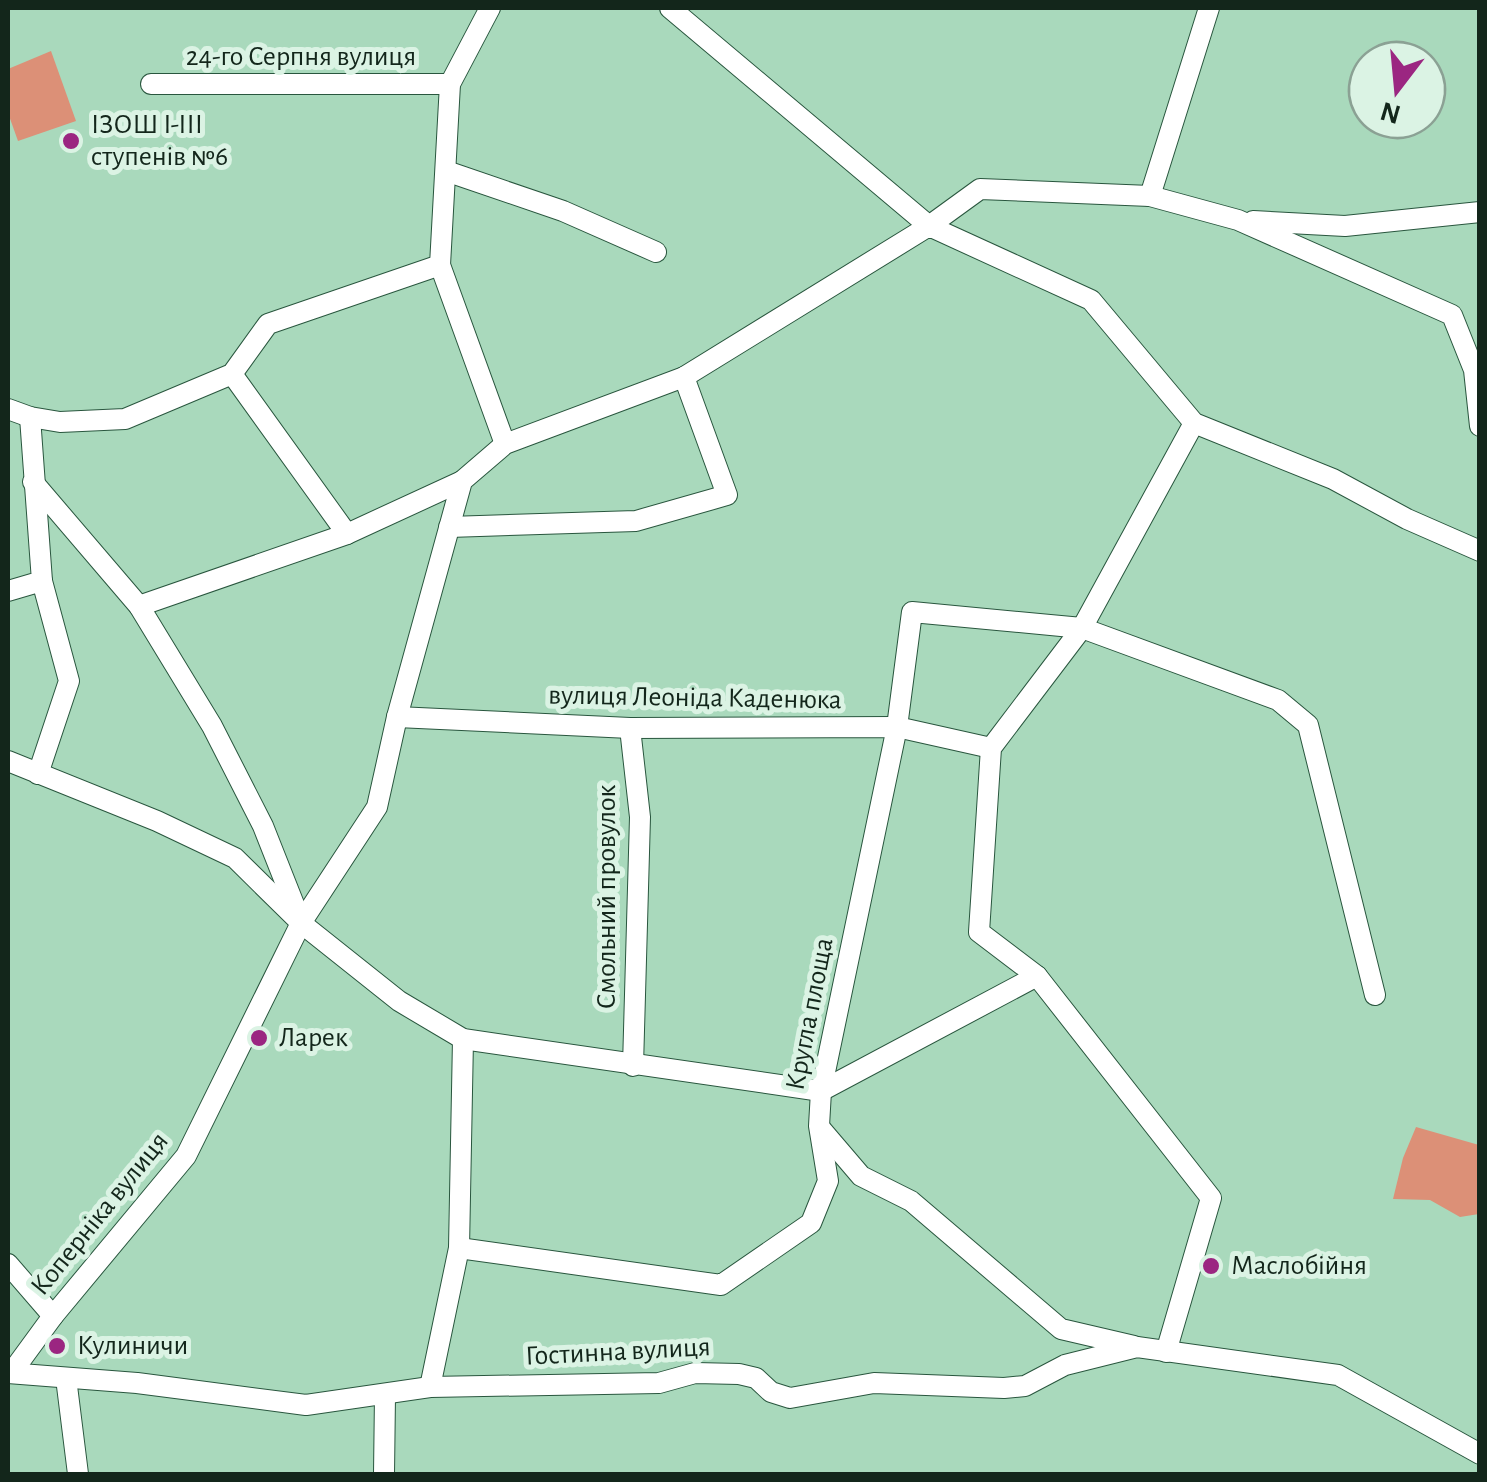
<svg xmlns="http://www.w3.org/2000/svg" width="1487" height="1482" font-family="'Alegreya Sans',sans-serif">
  <rect width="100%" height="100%" fill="#a9d9bc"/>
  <g fill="#dc9077">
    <polygon points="51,51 76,121 18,141 8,113 8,69"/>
    <polygon points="1416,1127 1479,1145 1479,1214 1460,1217 1430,1200 1393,1199 1403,1158"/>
  </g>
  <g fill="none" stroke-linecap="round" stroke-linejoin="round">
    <g stroke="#29563e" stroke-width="22">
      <g id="minor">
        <polyline points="670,8 929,226 980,189 1150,196 1209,8"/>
        <polyline points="151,84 450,84"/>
        <polyline points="446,171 563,211 656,252"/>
        <polyline points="1150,196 1238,220 1452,315 1474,370 1480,426"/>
        <polyline points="1253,221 1345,226 1480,212"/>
        <polyline points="440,265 505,444"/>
        <polyline points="232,374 347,534"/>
        <polyline points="8,409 30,417 60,422 125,419 232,374 268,324 440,265 450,84 490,8"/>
        <polyline points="33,482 139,606 212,726 263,826 299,917"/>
        <polyline points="449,527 636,521 727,495 684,377"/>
        <polyline points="8,591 42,581 30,417"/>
        <polyline points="139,606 347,534 462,481"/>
        <polyline points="397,717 630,728 897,727 991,748"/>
        <polyline points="630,728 640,817 633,1066"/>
        <polyline points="8,761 157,821 235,858 301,923 399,1001 463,1039 821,1091 1037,976"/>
        <polyline points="38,774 69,681 42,581"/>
        <polyline points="820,1128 861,1176 911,1201 1061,1329 1134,1346"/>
        <polyline points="459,1248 721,1285 811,1223 828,1181 819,1126 821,1091 897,727 912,612 1082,628 1278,700 1308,725 1375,995"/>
        <polyline points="8,1264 53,1316"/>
        <polyline points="1166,1352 1211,1198 1037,976 979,932 991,748 1082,628 1194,423"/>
        <polyline points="12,1372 53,1316 186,1156 301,923 377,807 397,717 462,481 505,444 684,377 929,226 1091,300 1194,423 1333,479 1407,519 1480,551"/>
        <polyline points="8,1373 137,1383 306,1405 430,1387 659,1383 695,1373 739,1374 756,1378 771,1392 790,1398 874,1383 1004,1388 1025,1386 1065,1365 1137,1347 1338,1375 1480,1454"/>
        <polyline points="66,1378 78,1474"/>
        <polyline points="430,1387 459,1248 463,1039"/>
        <polyline points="384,1474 385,1395"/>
      </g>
    </g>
    <use href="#minor" stroke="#fff" stroke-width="20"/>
  </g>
  <g fill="#9b2681" stroke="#dbf3e4" stroke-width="4">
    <circle cx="71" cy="141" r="10"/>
    <circle cx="259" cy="1038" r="10"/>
    <circle cx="1211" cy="1266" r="10"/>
    <circle cx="57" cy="1346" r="10"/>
  </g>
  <g text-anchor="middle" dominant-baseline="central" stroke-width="10" stroke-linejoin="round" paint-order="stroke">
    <g font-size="28" fill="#13261b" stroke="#dbf3e4">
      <text x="301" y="57">24-го Серпня вулиця</text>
      <text transform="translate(695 698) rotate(1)">вулиця Леоніда Каденюка</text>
      <text transform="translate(607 897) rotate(-90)">Смольний провулок</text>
      <text transform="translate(810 1014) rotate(-79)">Кругла площа</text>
      <text transform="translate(100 1214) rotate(-51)">Коперніка вулиця</text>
      <text transform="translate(618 1352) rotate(-3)">Гостинна вулиця</text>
    </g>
    <g font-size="28" fill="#13261b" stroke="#dbf3e4" text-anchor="start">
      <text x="91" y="125">ІЗОШ І-ІІІ<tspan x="91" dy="32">ступенів №6</tspan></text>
      <text x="279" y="1038">Ларек</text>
      <text x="1231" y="1266">Маслобійня</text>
      <text x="77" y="1346">Кулиничи</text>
    </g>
  </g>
  <rect width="1487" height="1482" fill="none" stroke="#13261b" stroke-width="20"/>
  <g transform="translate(1397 90) rotate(196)"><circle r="48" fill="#dbf3e4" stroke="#8ba194" stroke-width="2.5"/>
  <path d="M0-8L18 38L0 25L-18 38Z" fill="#9b2681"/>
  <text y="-15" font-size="28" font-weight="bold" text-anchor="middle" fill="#13261b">N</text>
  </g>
</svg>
